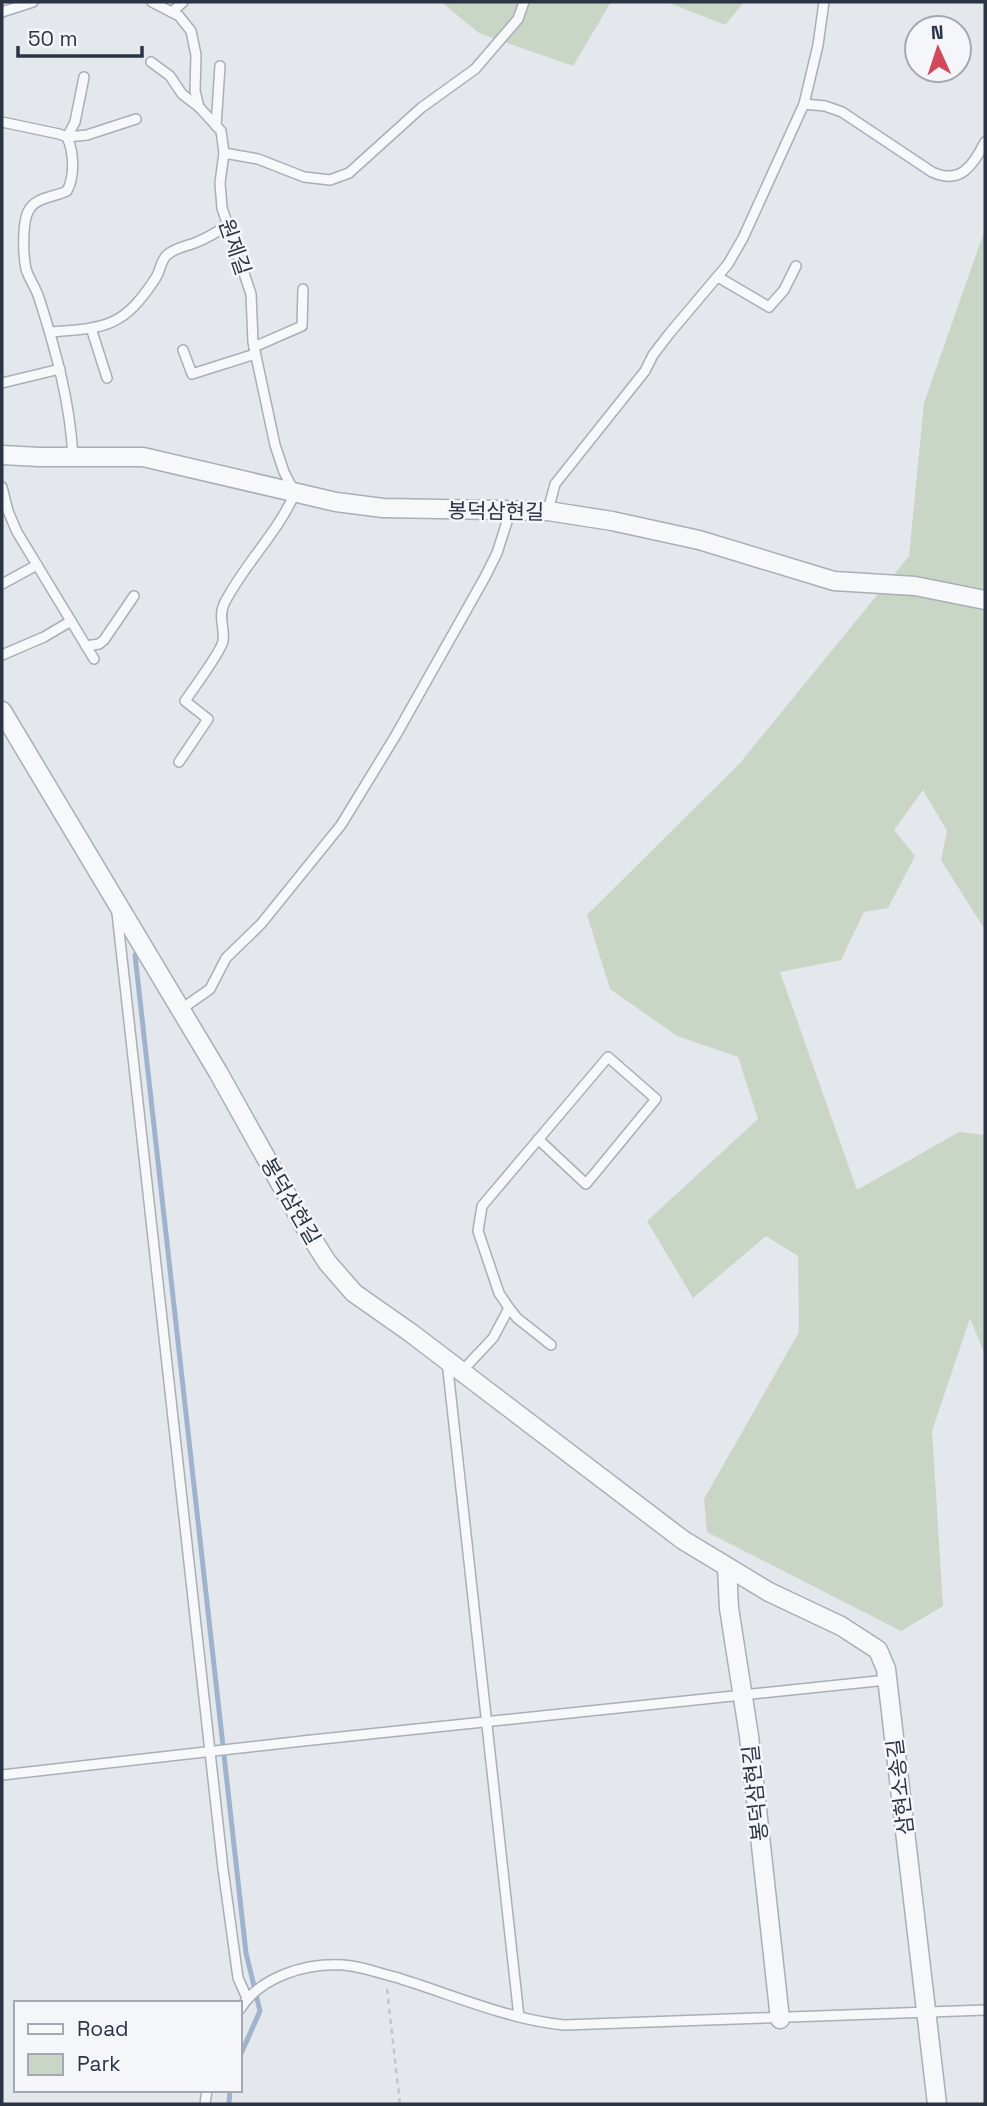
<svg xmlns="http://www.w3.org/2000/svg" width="987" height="2106" font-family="'Space Grotesk','Noto Sans KR',sans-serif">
  <rect width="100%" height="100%" fill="#e4e7ec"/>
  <g fill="#c9d6c5">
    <polygon points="441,2 611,2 573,66 479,33"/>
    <polygon points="667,2 744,2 725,25"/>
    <polygon points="985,229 985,930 941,860 947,831 923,790 894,830 915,856 888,908 864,912 841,960 780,972 857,1190 959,1132 985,1135 985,1355 970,1318 932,1431 943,1606 901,1631 707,1532 704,1499 799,1332 798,1256 766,1236 693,1298 647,1221 758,1119 738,1057 677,1036 610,989 587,915 740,763 909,556 924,403"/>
  </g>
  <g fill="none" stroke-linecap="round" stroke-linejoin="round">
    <g stroke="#9fb4cc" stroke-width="5">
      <polyline points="135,955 246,1953 260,2011 240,2056"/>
      <polyline points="229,2104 230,2090"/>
    </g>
    <g stroke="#a9aeb7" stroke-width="12">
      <g id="service">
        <path d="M152 2 179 16 191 31 196 55 195 91 199 107 221 131 224 153 220 183 222 208 251 294 253 342 275 445 284 472 295 493C277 534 244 564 224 604 218 617 225 628 223 641 221 652 193 689 185 701L208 719 179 762"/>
        <polyline points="2,12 33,2"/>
        <polyline points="172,12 183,2"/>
        <polyline points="151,62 170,76 182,94 199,107"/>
        <path d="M804 104 825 106 842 112 932 172C960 185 973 166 985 142"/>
        <path d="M2 122 59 134 67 137C74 152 75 176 67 191 55 197 36 197 29 210 22 221 23 255 26 269 29 279 36 288 39 298 56 351 70 402 73 457"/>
        <polyline points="216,126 220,66"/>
        <polyline points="67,137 87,135 136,119"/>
        <polyline points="67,137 75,122 84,77"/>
        <polyline points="224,153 258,159 304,177 330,180 349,173 421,108 475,69 518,19 524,2"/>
        <polyline points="718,277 769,307 784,290 796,266"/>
        <polyline points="91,328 107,378"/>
        <path d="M50 332C105 328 123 328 155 279 161 271 160 261 167 255 174 248 188 246 197 242 207 238 217 232 226 226"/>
        <polyline points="254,347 302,326 303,289"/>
        <polyline points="183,350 192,374 255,354"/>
        <polyline points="2,383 60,369"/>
        <polyline points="2,487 8,511 17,532 94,659"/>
        <polyline points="548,511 555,484 645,371 653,355 669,334 728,264 743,238 804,104 818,45 824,2"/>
        <polyline points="2,584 37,565"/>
        <polyline points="86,646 99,644 104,640 134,596"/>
        <polyline points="2,655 44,637 71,621"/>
        <polyline points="117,913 223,1869 238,1978 247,1998"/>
        <polyline points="180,1010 210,989 226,958 261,924 341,825 396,735 485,577 497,553 511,509"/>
        <polyline points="509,1308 517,1318 551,1345"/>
        <polyline points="447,1361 519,2017"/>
        <polyline points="462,1371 493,1338 509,1308 499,1293 478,1231 482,1206 608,1057 656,1099 586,1184 538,1139"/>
        <polyline points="2,1775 312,1740 887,1680"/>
        <path d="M240 2009C261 1976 306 1963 343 1965 361 1966 378 1973 395 1977 451 1994 506 2019 564 2025L985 2010"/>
        <polyline points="205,2104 207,2090"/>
      </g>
    </g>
    <g stroke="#a9aeb7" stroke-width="21">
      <g id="minor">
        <polyline points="2,455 39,457 143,457 336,502 383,508 548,511 612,521 699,540 834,581 915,586 985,600"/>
        <polyline points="2,711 218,1072 303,1224 327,1262 354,1293 411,1333 683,1540 769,1592 841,1626 878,1650 886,1669 937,2104"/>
        <polyline points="727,1568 729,1608 749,1736 780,2019"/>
      </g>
    </g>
    <polyline stroke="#c2c5cb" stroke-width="2.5" stroke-dasharray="5 5" stroke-linecap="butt" points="387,1989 400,2104"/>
    <use href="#service" stroke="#f7f8fa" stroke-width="9"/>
    <use href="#minor" stroke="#f7f8fa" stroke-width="18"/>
  </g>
  <g text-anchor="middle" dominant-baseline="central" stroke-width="5" stroke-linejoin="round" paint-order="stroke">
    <g font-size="21" fill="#2b3445" stroke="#f4f6f9">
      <text transform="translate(235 247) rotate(71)">원제길</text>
      <text transform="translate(496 511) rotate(1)">봉덕삼현길</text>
      <text transform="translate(291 1201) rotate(60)">봉덕삼현길</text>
      <text transform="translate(900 1787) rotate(-97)">삼현소송길</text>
      <text transform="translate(755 1793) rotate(-96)">봉덕삼현길</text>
    </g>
  </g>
  <rect width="987" height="2106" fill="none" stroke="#2b3445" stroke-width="7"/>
  <rect x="14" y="2001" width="228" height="91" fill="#f4f6f9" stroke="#a4a8b1" stroke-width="2"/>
  <rect x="28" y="2024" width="35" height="10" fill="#f7f8fa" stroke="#a4a8b1" stroke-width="2"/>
  <text x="77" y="2036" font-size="21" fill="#2b3445">Road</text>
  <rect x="28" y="2054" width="35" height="21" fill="#c9d6c5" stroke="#a4a8b1" stroke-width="2"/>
  <text x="77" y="2071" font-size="21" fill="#2b3445">Park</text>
  <g transform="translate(938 49) rotate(357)"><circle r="33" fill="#f4f6f9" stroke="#a4a8b1" stroke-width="2"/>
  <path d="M0-5L12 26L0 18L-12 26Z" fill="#d1495b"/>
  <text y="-10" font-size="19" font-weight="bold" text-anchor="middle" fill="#2b3445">N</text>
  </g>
  <path d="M18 46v10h124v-10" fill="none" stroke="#2b3445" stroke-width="3.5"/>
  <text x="28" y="46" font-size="21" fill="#2b3445" stroke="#f4f6f9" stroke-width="5" paint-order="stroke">50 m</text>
</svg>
